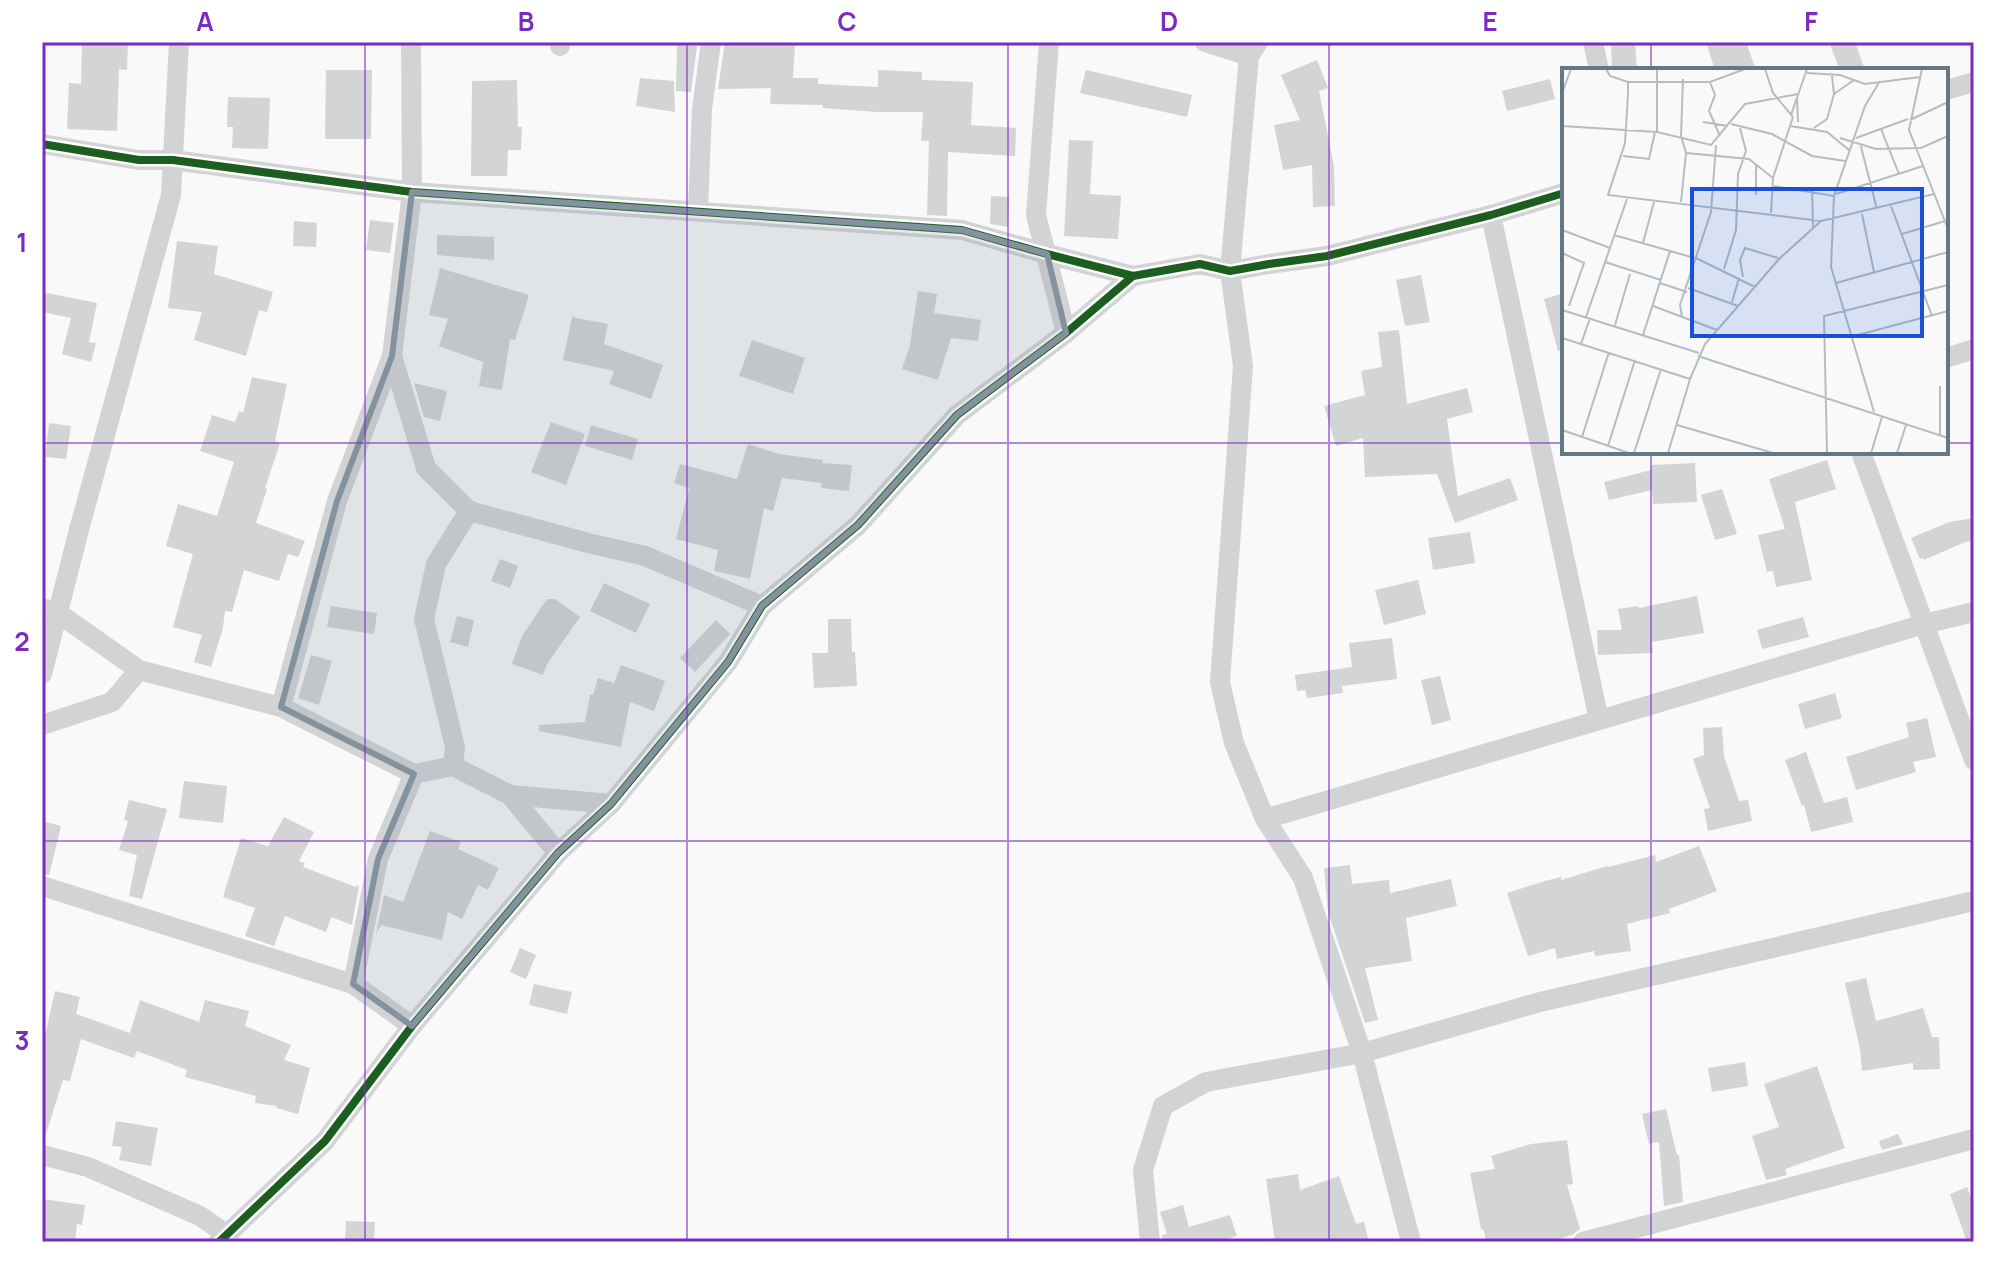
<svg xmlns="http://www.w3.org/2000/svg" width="2016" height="1284" font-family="Manrope,sans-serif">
  <rect width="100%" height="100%" fill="#f9f9f9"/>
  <g fill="#d2d4d5">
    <polygon points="82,42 128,42 127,70 119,69 117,131 67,129 69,83 81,84"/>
    <polygon points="725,42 795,42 793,78 818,78 818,84 878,87 878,70 922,72 922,80 973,82 971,125 1016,128 1015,156 948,152 947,216 927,215 929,141 921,141 923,112 877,112 823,108 823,105 770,104 771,88 718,89"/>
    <polygon points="1611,42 1635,42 1637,70 1612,70"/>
    <polygon points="1706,42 1746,42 1755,67 1745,70 1715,70"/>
    <polygon points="1829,42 1855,42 1865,70 1840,70"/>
    <polygon points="677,45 697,46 691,92 676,91"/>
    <polygon points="1317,60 1328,88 1319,91 1334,166 1335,206 1313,207 1312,165 1283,170 1274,125 1300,120 1281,75"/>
    <polygon points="326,70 372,70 371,139 325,139"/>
    <polygon points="1086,70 1192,95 1187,117 1080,93"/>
    <polygon points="640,78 674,81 675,112 636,106"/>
    <polygon points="1550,79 1555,99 1507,111 1502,91"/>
    <polygon points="517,80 518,127 522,127 521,150 508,150 507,176 471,176 472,81"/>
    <polygon points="228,97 270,98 268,149 232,148 233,127 227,127"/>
    <polygon points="1069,140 1093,141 1090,194 1121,196 1118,239 1064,236"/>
    <polygon points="991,196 1009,197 1008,227 990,224"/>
    <polygon points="370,220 394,223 390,253 366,250"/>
    <polygon points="294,221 317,223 316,247 293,246"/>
    <polygon points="437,235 494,237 494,260 437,255"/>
    <polygon points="177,241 218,246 214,274 273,292 267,312 259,310 246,356 194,340 202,312 168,308"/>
    <polygon points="440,268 529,295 515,340 510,339 502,390 479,386 483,362 439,346 448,319 429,315"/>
    <polygon points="1421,275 1430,322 1405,326 1396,280"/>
    <polygon points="918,291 937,294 934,313 981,320 978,341 951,338 938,380 902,369 910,345"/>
    <polygon points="42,292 97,303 89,342 96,343 91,362 62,354 71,318 42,312"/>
    <polygon points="1564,293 1564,350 1558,351 1544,299"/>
    <polygon points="572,317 608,324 604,344 663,365 651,399 609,384 614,371 563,360"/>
    <polygon points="1399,330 1407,404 1467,388 1473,412 1447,419 1458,496 1510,478 1518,500 1455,523 1437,474 1365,477 1363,438 1336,446 1324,406 1365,395 1361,371 1382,367 1378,332"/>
    <polygon points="752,340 805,358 793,394 739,376"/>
    <polygon points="252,377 287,384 275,441 280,443 265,488 267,489 256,523 305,541 298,557 288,554 279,581 244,570 232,612 225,611 223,628 211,667 194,662 202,635 173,627 193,554 166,546 178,504 217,516 234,462 200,451 212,415 235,422 239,411 243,413"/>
    <polygon points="414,383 447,391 440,421 424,417"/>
    <polygon points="551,422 585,434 566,485 531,472"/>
    <polygon points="49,423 71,426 66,459 45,457"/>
    <polygon points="591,425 638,439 632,460 585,446"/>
    <polygon points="748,444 779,454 823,460 822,463 852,465 849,491 821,488 822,483 782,478 773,511 764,508 750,579 714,571 718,550 676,539 689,488 674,483 680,464 737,479"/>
    <polygon points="1827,460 1836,489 1795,502 1812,580 1776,587 1773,571 1767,572 1758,535 1785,529 1769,479"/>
    <polygon points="1695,463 1697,502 1653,504 1652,490 1609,500 1604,482 1651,470 1651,465"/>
    <polygon points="1722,489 1737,534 1715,540 1701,495"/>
    <polygon points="1974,518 1974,541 1965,542 1924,560 1923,558 1920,559 1911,538 1949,522"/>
    <polygon points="1470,532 1475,563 1433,570 1428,538"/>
    <polygon points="500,559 518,566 510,588 491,581"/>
    <polygon points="1418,580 1426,614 1384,625 1375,590"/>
    <polygon points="604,583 650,604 636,633 590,611"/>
    <polygon points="1697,596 1704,633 1652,642 1653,653 1598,655 1597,630 1622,630 1618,609 1638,606 1639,608"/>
    <polygon points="547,599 555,599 580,617 547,664 543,675 512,664 522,636"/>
    <polygon points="331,606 377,613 374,634 327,627"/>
    <polygon points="457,616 474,620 468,647 450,642"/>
    <polygon points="1803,617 1809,637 1762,649 1757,630"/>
    <polygon points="828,619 851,619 852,652 855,652 857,686 814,688 812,653 828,653"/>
    <polygon points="716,620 730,634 695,672 680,658"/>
    <polygon points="1392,638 1397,679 1342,686 1343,693 1307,698 1305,690 1297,691 1295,675 1352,667 1349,643"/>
    <polygon points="311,655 332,661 319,705 298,698"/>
    <polygon points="621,665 665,681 654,711 630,702 621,747 539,731 539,725 585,722 590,695 593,695 598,678 614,683"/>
    <polygon points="1440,676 1451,720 1432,725 1421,680"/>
    <polygon points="1835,693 1842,718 1805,729 1798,704"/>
    <polygon points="1927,718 1936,757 1913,762 1916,772 1856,790 1846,757 1909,737 1906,723"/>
    <polygon points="1722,727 1724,756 1739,801 1748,800 1752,821 1708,831 1704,809 1710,808 1693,759 1704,755 1703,728"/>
    <polygon points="1806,752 1824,803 1847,797 1853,822 1811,832 1804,805 1802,806 1785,760"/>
    <polygon points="184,781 227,786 223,823 179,818"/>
    <polygon points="129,800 167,809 142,899 129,896 137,855 119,850 128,821 124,820"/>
    <polygon points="284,817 314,832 299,861 305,863 303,867 356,887 357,885 359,886 352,925 331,917 326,932 285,916 274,946 245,936 255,908 223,897 241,838 268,846"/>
    <polygon points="42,821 61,826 49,875 42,873"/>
    <polygon points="430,831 461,842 458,849 499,868 488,890 478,885 462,919 448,912 442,940 381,925 376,934 384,895 403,902"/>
    <polygon points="1699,846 1717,891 1669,909 1670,913 1627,924 1631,951 1595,956 1594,951 1557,959 1555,948 1528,956 1507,893 1545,881 1561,877 1561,880 1607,866 1608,867 1655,855 1656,862"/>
    <polygon points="1350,865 1352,884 1389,880 1390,893 1451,879 1457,906 1406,918 1412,961 1365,968 1378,1020 1365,1023 1328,912 1324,868"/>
    <polygon points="520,948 536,955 526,979 510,972"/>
    <polygon points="1866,978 1876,1021 1923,1008 1932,1037 1939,1037 1940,1069 1913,1070 1913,1063 1862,1071 1860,1049 1845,983"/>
    <polygon points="534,984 572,992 567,1014 529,1005"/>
    <polygon points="55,991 80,997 76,1014 130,1033 140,1000 199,1022 205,1000 249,1011 245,1026 291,1045 284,1060 310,1068 298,1114 276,1108 277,1106 255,1103 256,1096 185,1077 187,1070 137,1051 134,1058 81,1039 70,1081 63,1080 46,1134 42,1134 42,1029 46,1031"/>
    <polygon points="1745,1062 1748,1086 1712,1092 1708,1068"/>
    <polygon points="1817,1066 1845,1148 1785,1169 1787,1175 1766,1180 1752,1136 1779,1127 1764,1084"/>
    <polygon points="1666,1109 1677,1155 1679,1155 1683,1202 1664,1206 1659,1142 1649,1144 1642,1114"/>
    <polygon points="116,1121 158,1128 151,1166 119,1160 122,1147 112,1146"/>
    <polygon points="1898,1134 1903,1144 1882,1150 1879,1141"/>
    <polygon points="1567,1140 1573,1184 1567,1185 1580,1229 1572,1235 1549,1242 1487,1242 1483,1229 1481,1229 1470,1173 1495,1169 1491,1156 1531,1144"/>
    <polygon points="1298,1174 1300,1190 1339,1176 1356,1224 1364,1222 1369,1242 1275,1242 1266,1179"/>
    <polygon points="1967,1187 1974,1206 1974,1242 1967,1242 1950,1194"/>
    <polygon points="42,1199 85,1205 82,1225 77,1224 75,1242 42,1240"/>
    <polygon points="1183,1205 1189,1227 1230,1215 1237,1236 1216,1242 1163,1242 1162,1235 1167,1234 1160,1212"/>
    <polygon points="346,1221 375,1222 374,1242 345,1242"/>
  </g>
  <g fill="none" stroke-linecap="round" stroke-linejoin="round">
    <g stroke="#d2d3d4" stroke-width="20">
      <polyline points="560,42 560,46"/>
      <polyline points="1049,42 1036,215 1066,333"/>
      <polyline points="1205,42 1249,56"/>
      <polyline points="1258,42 1249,56 1230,271 1243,366 1220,682 1234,743 1265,819 1303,878 1362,1053 1411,1242"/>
      <polyline points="1593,42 1599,70"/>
      <polyline points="1946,90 1974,82"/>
      <polyline points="42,144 139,160 173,160 412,192 962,230 1047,254 1133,276 1200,264 1230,271 1269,264 1327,256 1491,215 1564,193"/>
      <polyline points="698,211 702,109 711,42"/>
      <polyline points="1491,215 1599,720"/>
      <polyline points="392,356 426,468 469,511"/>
      <polyline points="1946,358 1974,349"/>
      <polyline points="1861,452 1974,760"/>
      <polyline points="42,608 58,613 139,670 281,707 414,774 453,766 510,795 558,853"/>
      <polyline points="42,674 80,526 171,195 179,42"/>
      <polyline points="281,707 337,501 392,356 412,192 411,42"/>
      <polyline points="42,725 112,702 139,670"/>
      <polyline points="453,766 455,747 424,619 436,564 469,511 592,544 645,556 762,606"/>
      <polyline points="510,795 611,804"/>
      <polyline points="1265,819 1924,624 1974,612"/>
      <polyline points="42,886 353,984 412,1026"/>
      <polyline points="353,984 378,859 414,774"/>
      <polyline points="42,1155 88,1167 200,1216 226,1234"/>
      <polyline points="219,1242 325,1141 412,1026 558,853 611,804 728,662 762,606 858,525 957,415 1066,333 1133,276"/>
      <polyline points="1150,1242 1143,1170 1163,1106 1206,1082 1362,1053 1540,1002 1974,901"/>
      <polyline points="1583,1242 1974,1139"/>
    </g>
    <g stroke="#fff" stroke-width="13">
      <g id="cycleway">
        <polyline points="42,144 139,160 173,160 412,192 962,230 1047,254 1133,276 1200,264 1230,271 1269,264 1327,256 1491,215 1564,193"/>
        <polyline points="219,1242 325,1141 412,1026 558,853 611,804 728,662 762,606 858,525 957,415 1066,333 1133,276"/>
      </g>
    </g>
    <use href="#cycleway" stroke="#1b5e20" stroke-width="8"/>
  </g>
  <path fill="#83929e" fill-opacity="0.2" stroke="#83929e" stroke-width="6" stroke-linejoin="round" d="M412 192 962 230 1047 254 1066 333 957 415 858 525 762 606 728 662 611 804 558 853 412 1026 353 984 378 859 414 774 281 707 337 501 392 356Z"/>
  <path fill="none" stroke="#7b2cbf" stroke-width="2" stroke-opacity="0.55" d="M365 42V1242M687 42V1242M1008 42V1242M1329 42V1242M1651 42V70M42 443H1564M1946 443H1974M1651 452V1242M42 841H1974"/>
  <g transform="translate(1562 68)">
    <rect width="386" height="386" fill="#f9f9f9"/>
    <path fill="none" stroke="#b4bdc4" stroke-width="2" d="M44 1 48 8 66 14V26L63 75 46 127 259 153 372 126M95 1V64M203 1 211 25 231 49M360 1 347 62 386 161M245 5 278 7 303 16 358 9M66 14H148L183 1M148 14 153 27 147 43 158 68M0 25 9 1M272 26 292 12M235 30 236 54M229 47 245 1M348 52 386 34M141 54 166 58M169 56 210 66 250 88 283 93M0 58 95 64 149 77 183 36 236 26M228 58 265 64 287 82M252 60 265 51 272 26 270 8M319 61 337 106M278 70 314 81 359 80 386 68M294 70 346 51M298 75 315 141M124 85 187 91 211 110M61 88 87 91 93 64M212 118 272 128M250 120 251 159M274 126 361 98M194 127V96M119 134 124 85 119 68 121 11M329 138 370 248M209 145 211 110 231 49M300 146 312 204M0 162 48 180M340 166 383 153M52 167 136 191 193 219M81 175 92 134M0 185 22 195 7 238M43 194 99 212M162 201 174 162 176 106 184 83 178 60M181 209 178 192 183 180 216 190M98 215 125 224M274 215 386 184M126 220 176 238M170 234 177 210M91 238 155 262M0 242 137 285M24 249 65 131M120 249 118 237 149 144 154 77M53 257 68 206M81 267 108 183M292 268 386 243M0 270 128 311 106 385M19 276 28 250M136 288 386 370M128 311 143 276 217 191 259 153M312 344 269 199 272 128 303 38 318 13M115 357 211 385M0 362 67 385M378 367V318M20 369 47 284M46 378 73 292M72 385 99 301M265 385 262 248 386 217M309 385 320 349M335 385 344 357"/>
    <path fill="#1d4ed8" fill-opacity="0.15" stroke="#1d4ed8" stroke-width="4" d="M130 121H360V268H130Z"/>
    <rect width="386" height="386" fill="none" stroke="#637785" stroke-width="4"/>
  </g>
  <rect width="2016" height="1284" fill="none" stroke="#ffffff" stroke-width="88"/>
  <rect x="44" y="44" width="1928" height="1196" fill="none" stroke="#7b2cbf" stroke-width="3"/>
  <g font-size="26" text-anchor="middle" font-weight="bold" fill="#7b2cbf">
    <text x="205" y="31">A</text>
    <text x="526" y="31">B</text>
    <text x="847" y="31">C</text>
    <text x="1169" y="31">D</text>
    <text x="1490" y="31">E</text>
    <text x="1811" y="31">F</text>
    <text x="22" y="252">1</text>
    <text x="22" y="651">2</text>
    <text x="22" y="1050">3</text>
  </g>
</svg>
